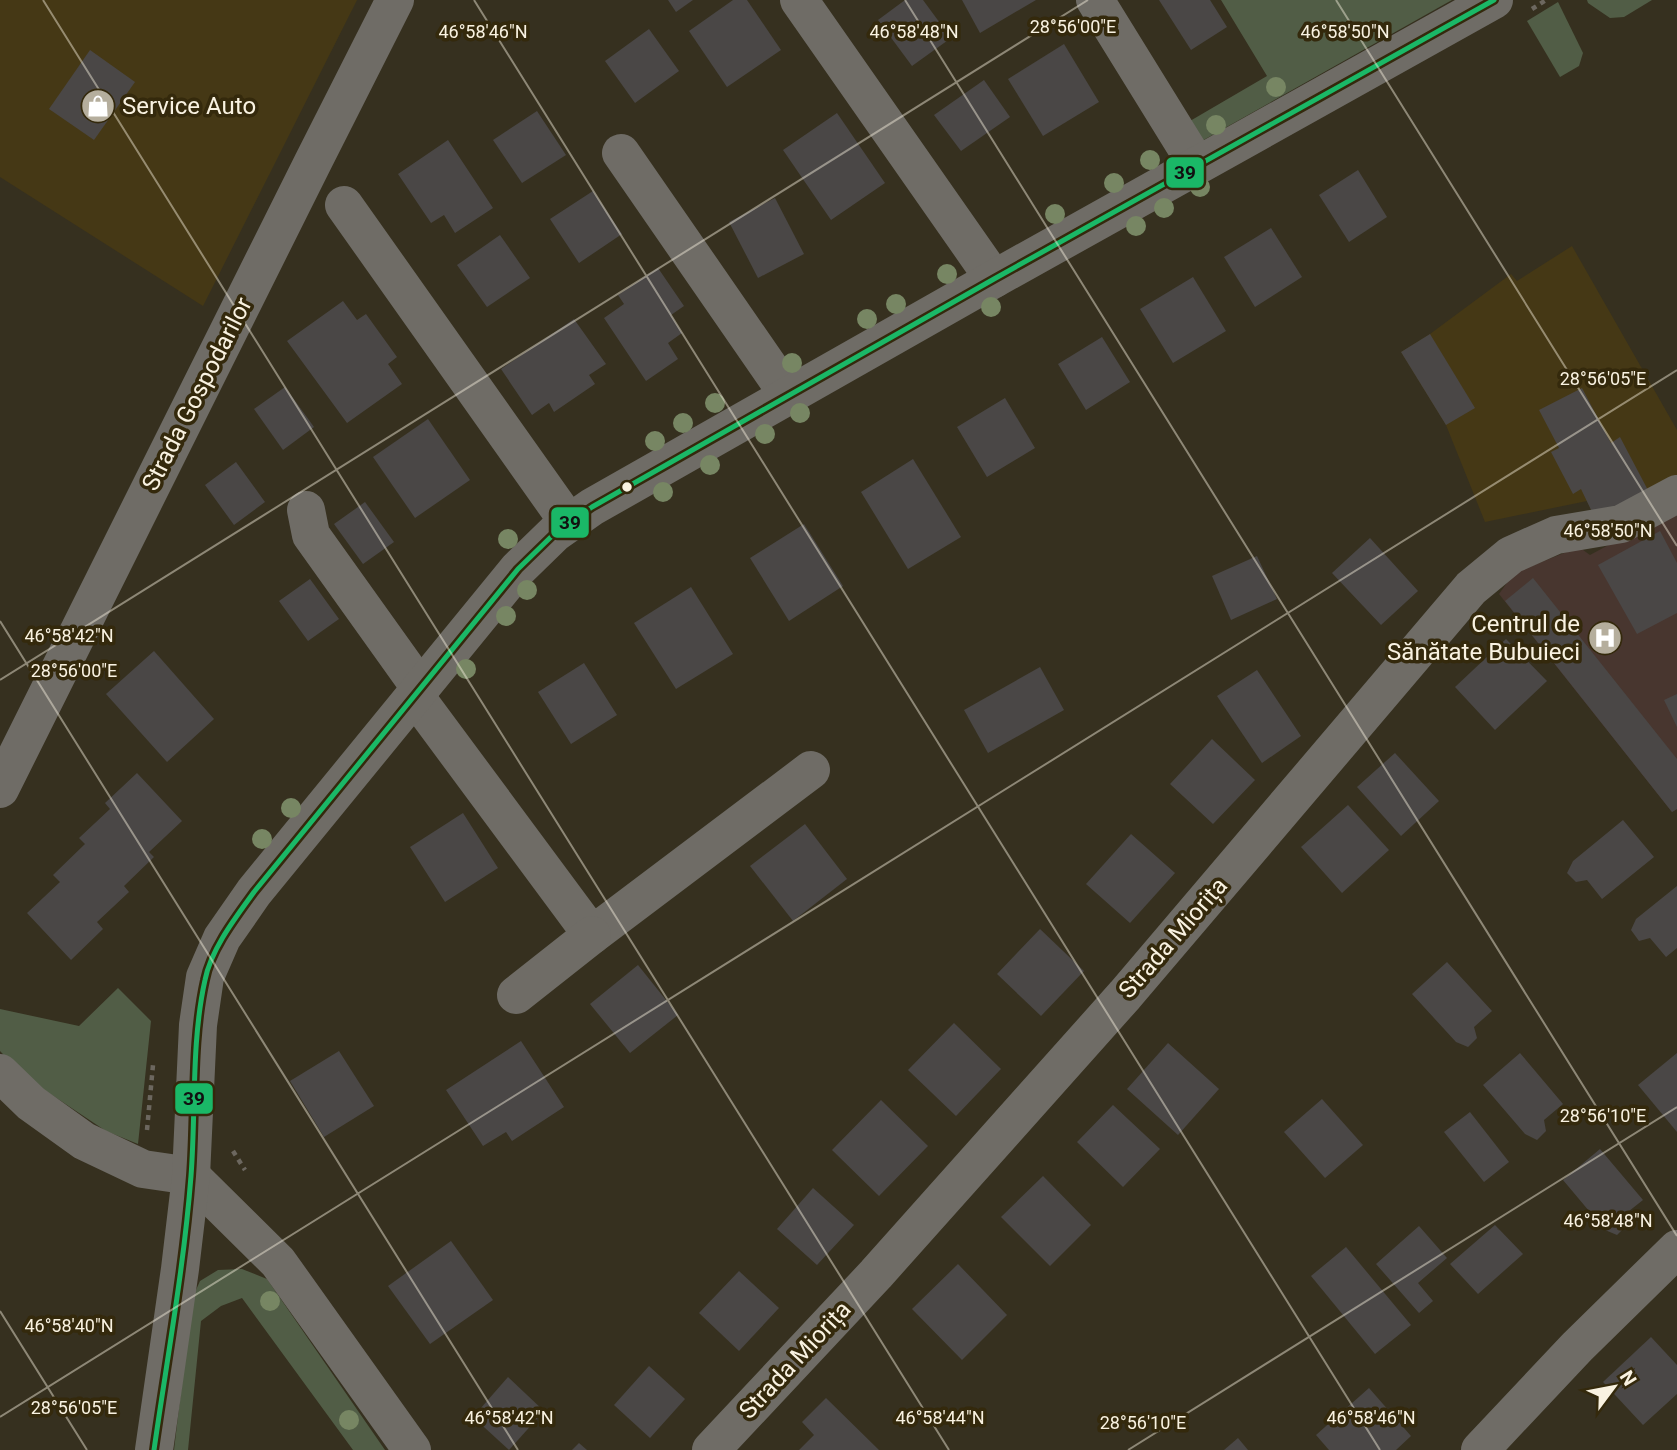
<svg xmlns="http://www.w3.org/2000/svg" width="1677" height="1450" font-family="Roboto,sans-serif">
  <rect width="100%" height="100%" fill="#36301f"/>
  <g fill="#453815">
    <polygon points="0,0 357,0 203,306 0,177"/>
    <polygon points="1572,246 1677,430 1677,477 1593,514 1587,501 1485,522 1446,425 1401,352 1430,334 1511,274 1517,281"/>
  </g>
  <polygon fill="#48362f" points="1677,508 1677,809 1672,812 1499,594 1514,573 1579,547 1590,555"/>
  <g fill="#515d46">
    <polygon points="1221,0 1452,0 1200,142 1190,121 1267,76"/>
    <polygon points="1587,0 1652,0 1624,17 1610,18 1588,3"/>
    <polygon points="1558,2 1583,53 1579,66 1560,77 1527,21"/>
    <polygon points="118,988 151,1021 138,1144 106,1131 25,1077 0,1051 0,1009 79,1026"/>
    <polygon points="242,1269 267,1279 385,1450 353,1450 242,1298 221,1306 201,1321 188,1450 174,1450 192,1299 200,1281 218,1270"/>
  </g>
  <g fill="#4a4746">
    <polygon points="668,0 693,0 676,12"/>
    <polygon points="733,0 747,0 781,50 727,87 689,31"/>
    <polygon points="905,0 923,0 951,38 912,66 878,20"/>
    <polygon points="962,0 1036,0 980,33"/>
    <polygon points="1159,0 1210,0 1227,27 1191,50"/>
    <polygon points="649,29 679,71 635,103 605,61"/>
    <polygon points="1064,44 1099,102 1043,136 1008,79"/>
    <polygon points="90,50 135,82 94,140 49,109"/>
    <polygon points="984,80 1010,117 961,151 934,115"/>
    <polygon points="537,111 566,155 522,183 493,140"/>
    <polygon points="837,113 885,183 831,220 783,150"/>
    <polygon points="448,140 493,208 455,233 444,215 431,223 398,174"/>
    <polygon points="1358,170 1387,217 1349,242 1319,195"/>
    <polygon points="593,191 622,234 579,263 550,219"/>
    <polygon points="775,198 804,254 758,278 729,222"/>
    <polygon points="1271,228 1302,277 1255,307 1224,257"/>
    <polygon points="500,235 530,278 487,307 457,265"/>
    <polygon points="658,268 684,306 671,315 682,333 668,343 678,359 646,381 604,318 624,304 618,295"/>
    <polygon points="1193,277 1226,331 1173,363 1140,309"/>
    <polygon points="343,301 357,320 366,314 397,357 388,364 402,384 347,423 287,341"/>
    <polygon points="574,319 606,364 589,375 595,384 554,412 549,403 532,415 501,369"/>
    <polygon points="1430,334 1475,408 1446,425 1401,352"/>
    <polygon points="1102,337 1130,382 1086,410 1058,364"/>
    <polygon points="285,387 314,427 283,450 254,409"/>
    <polygon points="1582,388 1611,443 1620,437 1650,494 1593,514 1581,489 1573,494 1551,452 1559,448 1539,410"/>
    <polygon points="1005,398 1035,448 987,477 957,427"/>
    <polygon points="428,419 470,480 415,518 373,457"/>
    <polygon points="913,459 961,537 908,569 861,492"/>
    <polygon points="236,462 265,502 234,525 205,485"/>
    <polygon points="365,502 394,542 363,564 334,524"/>
    <polygon points="804,524 843,586 789,621 750,558"/>
    <polygon points="1660,531 1677,563 1677,613 1637,634 1598,565"/>
    <polygon points="1370,538 1418,591 1381,625 1332,573"/>
    <polygon points="1257,556 1277,599 1231,620 1212,576"/>
    <polygon points="1533,578 1677,759 1677,809 1672,812 1505,601"/>
    <polygon points="310,579 339,619 308,641 279,601"/>
    <polygon points="691,587 733,654 676,689 634,623"/>
    <polygon points="1506,639 1547,681 1495,730 1455,687"/>
    <polygon points="154,651 214,719 167,762 106,694"/>
    <polygon points="584,663 617,715 571,744 538,692"/>
    <polygon points="1040,667 1064,710 988,753 964,710"/>
    <polygon points="1257,670 1301,736 1262,763 1217,696"/>
    <polygon points="1677,694 1677,727 1664,700"/>
    <polygon points="1212,739 1255,780 1213,824 1170,784"/>
    <polygon points="1395,753 1439,801 1401,836 1357,787"/>
    <polygon points="137,773 182,821 149,852 154,857 124,886 129,892 97,922 103,929 71,960 27,913 60,882 53,875 85,844 79,838 110,809 105,803"/>
    <polygon points="1348,805 1389,850 1342,893 1301,847"/>
    <polygon points="463,813 498,868 445,902 410,847"/>
    <polygon points="1623,820 1654,857 1602,899 1587,880 1576,882 1567,873 1573,861"/>
    <polygon points="805,824 847,879 793,921 750,866"/>
    <polygon points="1131,834 1175,873 1130,923 1086,884"/>
    <polygon points="1677,886 1677,948 1666,957 1650,938 1639,941 1631,930 1636,919"/>
    <polygon points="1040,929 1084,971 1041,1016 997,974"/>
    <polygon points="1447,962 1492,1011 1474,1027 1477,1038 1468,1047 1456,1042 1412,994"/>
    <polygon points="638,965 678,1015 630,1053 590,1004"/>
    <polygon points="954,1023 1001,1069 956,1116 908,1070"/>
    <polygon points="521,1041 564,1107 512,1141 506,1132 483,1146 446,1090"/>
    <polygon points="1168,1043 1219,1089 1178,1135 1127,1089"/>
    <polygon points="339,1051 374,1106 324,1137 290,1081"/>
    <polygon points="1520,1053 1563,1104 1544,1120 1546,1131 1537,1140 1525,1134 1483,1085"/>
    <polygon points="1677,1053 1677,1132 1638,1085"/>
    <polygon points="1322,1099 1363,1145 1325,1178 1284,1132"/>
    <polygon points="881,1100 928,1146 879,1196 832,1150"/>
    <polygon points="1113,1105 1160,1149 1123,1187 1077,1142"/>
    <polygon points="1470,1112 1509,1162 1484,1182 1444,1132"/>
    <polygon points="1600,1149 1643,1200 1624,1215 1626,1226 1617,1235 1605,1230 1563,1180"/>
    <polygon points="1043,1176 1091,1225 1050,1266 1001,1217"/>
    <polygon points="813,1188 854,1225 817,1265 777,1229"/>
    <polygon points="1495,1225 1523,1254 1478,1294 1450,1264"/>
    <polygon points="1419,1226 1447,1258 1418,1283 1433,1301 1419,1313 1376,1264"/>
    <polygon points="451,1241 493,1300 430,1344 388,1286"/>
    <polygon points="1346,1247 1411,1325 1375,1354 1311,1276"/>
    <polygon points="958,1264 1007,1315 962,1360 912,1309"/>
    <polygon points="739,1271 779,1308 739,1351 699,1313"/>
    <polygon points="1651,1337 1677,1365 1677,1394 1643,1425 1603,1382"/>
    <polygon points="649,1366 685,1399 650,1438 614,1405"/>
    <polygon points="508,1377 544,1411 509,1450 473,1417"/>
    <polygon points="1369,1388 1411,1436 1396,1450 1329,1450 1316,1435"/>
    <polygon points="826,1398 879,1450 799,1450 814,1435 802,1422"/>
    <polygon points="1238,1438 1248,1450 1224,1450"/>
    <polygon points="579,1443 587,1450 572,1450"/>
  </g>
  <g fill="none" stroke-linecap="round" stroke-linejoin="round">
    <g stroke="#6c675f" stroke-width="4.5" stroke-dasharray="5 5" stroke-linecap="butt">
      <polyline points="1532,9 1546,0"/>
      <polyline points="147,1130 153,1065"/>
      <polyline points="233,1151 245,1170"/>
    </g>
    <g stroke="#6f6c66" stroke-width="38">
      <polyline points="799,0 994,279"/>
      <polyline points="1095,0 1197,165"/>
      <polyline points="621,153 789,396"/>
      <polyline points="344,205 569,523"/>
      <polyline points="306,510 311,535 421,689"/>
      <polyline points="415,696 592,935 811,770"/>
      <polyline points="0,789 313,162 395,0"/>
      <polyline points="516,995 592,935"/>
      <polyline points="0,1073 31,1103 84,1141 143,1169 191,1176"/>
      <polyline points="191,1176 278,1262 412,1450"/>
      <polyline points="154,1450 180,1269 191,1176 198,1025 205,977 222,938 254,892 518,569 555,533 592,507 994,279 1494,0"/>
      <polyline points="711,1450 876,1274 1125,995 1471,588 1511,555 1556,535 1621,524 1677,494"/>
      <polyline points="1480,1450 1577,1347 1677,1249"/>
    </g>
    <g stroke="#34290c" stroke-width="10">
      <path id="bus-1" d="M154 1450C167 1359 184 1267 191 1176 196 1111 191 1043 205 980 211 949 236 917 254 892L518 569 555 533 592 507 994 279 1494 0"/>
    </g>
    <use href="#bus-1" stroke="#1ab867" stroke-width="5"/>
  </g>
  <g fill="#778663">
    <circle cx="1276" cy="87" r="10"/>
    <circle cx="1216" cy="125" r="10"/>
    <circle cx="1150" cy="160" r="10"/>
    <circle cx="1114" cy="183" r="10"/>
    <circle cx="1200" cy="187" r="10"/>
    <circle cx="1164" cy="208" r="10"/>
    <circle cx="1055" cy="214" r="10"/>
    <circle cx="1136" cy="226" r="10"/>
    <circle cx="947" cy="274" r="10"/>
    <circle cx="896" cy="304" r="10"/>
    <circle cx="991" cy="307" r="10"/>
    <circle cx="867" cy="319" r="10"/>
    <circle cx="792" cy="363" r="10"/>
    <circle cx="715" cy="403" r="10"/>
    <circle cx="800" cy="413" r="10"/>
    <circle cx="683" cy="423" r="10"/>
    <circle cx="765" cy="434" r="10"/>
    <circle cx="655" cy="441" r="10"/>
    <circle cx="710" cy="465" r="10"/>
    <circle cx="663" cy="492" r="10"/>
    <circle cx="508" cy="539" r="10"/>
    <circle cx="527" cy="590" r="10"/>
    <circle cx="506" cy="616" r="10"/>
    <circle cx="466" cy="669" r="10"/>
    <circle cx="291" cy="808" r="10"/>
    <circle cx="262" cy="839" r="10"/>
    <circle cx="270" cy="1301" r="10"/>
    <circle cx="349" cy="1420" r="10"/>
  </g>
  <path fill="none" stroke="#f9f2e1" stroke-width="2" stroke-opacity="0.45" d="M43 0 949 1450M474 0 1380 1450M905 0 1677 1236M1336 0 1677 546M0 621 518 1450M0 680 1088 0M0 1311 87 1450M0 1417 1677 370M1128 1450 1677 1107"/>
  <defs>
    <g id="shop-disc" transform="scale(1.75)"><circle r="9.5" fill="#b5ae9d" stroke="#34290c"/><path d="M-5-2.5h2.3a2.7 3.5 0 0 1 5.4 0H5L5.5 6h-11ZM-1.5-2.5h3a1.5 2.3 0 0 0-3 0Z" fill="#fff"/></g>
    <g id="hospital-disc" transform="scale(1.75)"><circle r="9.5" fill="#b5ae9d" stroke="#34290c"/><path d="M-5-5h3v3.5h4V-5h3V5h-3V1.5h-4V5h-3Z" fill="#fff"/></g>
  </defs>
  <g fill-rule="evenodd">
    <use href="#shop-disc" x="98" y="106"/>
    <use href="#hospital-disc" x="1605" y="638"/>
  </g>
  <circle fill="#f9f2e1" stroke="#34290c" stroke-width="2.5" cx="627" cy="487" r="6"/>
  <g text-anchor="middle" dominant-baseline="central" stroke-width="7" stroke-linejoin="round" paint-order="stroke">
    <g font-size="24" fill="#f9f2e1" stroke="#34290c" text-anchor="start">
      <text x="122" y="106">Service Auto</text>
      <text x="1580" y="624" text-anchor="end">Centrul de<tspan x="1580" dy="28">Sănătate Bubuieci</tspan></text>
    </g>
    <g font-size="24" fill="#f9f2e1" stroke="#34290c">
      <text transform="translate(197 394) rotate(-63)">Strada Gospodarilor</text>
      <text transform="translate(1173 938) rotate(-49)">Strada Miorița</text>
      <text transform="translate(795 1360) rotate(-47)">Strada Miorița</text>
    </g>
  </g>
  <g font-size="18" text-anchor="middle" fill="#f9f2e1" stroke="#34290c" stroke-width="7" stroke-linejoin="round" paint-order="stroke">
    <text x="1073" y="33">28°56'00"E</text>
    <text x="483" y="38">46°58'46"N</text>
    <text x="914" y="38">46°58'48"N</text>
    <text x="1345" y="38">46°58'50"N</text>
    <text x="1603" y="385">28°56'05"E</text>
    <text x="1608" y="537">46°58'50"N</text>
    <text x="69" y="642">46°58'42"N</text>
    <text x="74" y="677">28°56'00"E</text>
    <text x="1603" y="1122">28°56'10"E</text>
    <text x="1608" y="1227">46°58'48"N</text>
    <text x="69" y="1332">46°58'40"N</text>
    <text x="74" y="1414">28°56'05"E</text>
    <text x="509" y="1424">46°58'42"N</text>
    <text x="940" y="1424">46°58'44"N</text>
    <text x="1371" y="1424">46°58'46"N</text>
    <text x="1143" y="1429">28°56'10"E</text>
  </g>
  <g stroke="#34290c" stroke-width="2.5">
    <rect x="1165" y="156" width="40" height="33" rx="7" fill="#1ab867"/>
    <rect x="550" y="506" width="40" height="33" rx="7" fill="#1ab867"/>
    <rect x="174" y="1082" width="40" height="33" rx="7" fill="#1ab867"/>
  </g>
  <g font-size="19" text-anchor="middle" font-weight="bold" fill="#111">
    <text x="1185" y="179">39</text>
    <text x="570" y="529">39</text>
    <text x="194" y="1105">39</text>
  </g>
  <g transform="translate(1614 1387) rotate(58)" stroke="#34290c" stroke-width="5" paint-order="stroke">
  <path d="M0-5L12 26L0 18L-12 26Z" fill="#f9f2e1"/>
  <text y="-10" font-size="19" font-weight="bold" text-anchor="middle" fill="#f9f2e1">N</text>
  </g>
</svg>
